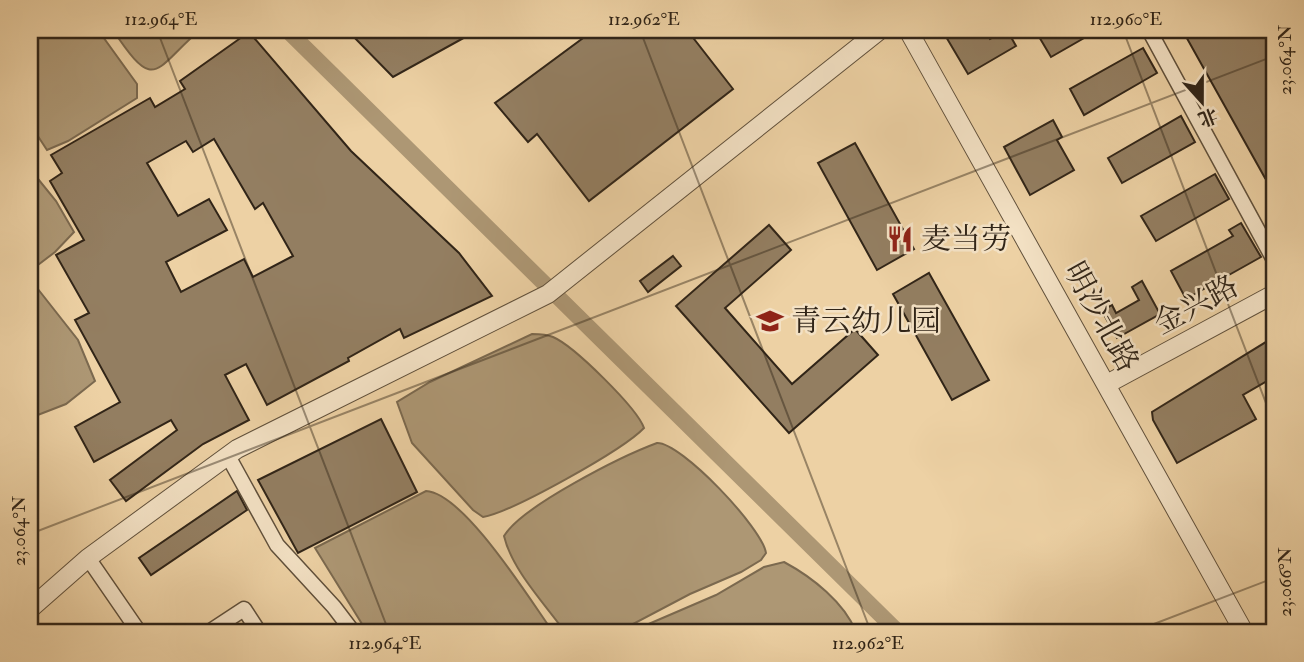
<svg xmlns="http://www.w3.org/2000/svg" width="1304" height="662" font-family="'IM FELL Double Pica','Noto Serif SC',serif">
  <rect width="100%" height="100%" fill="#edd1a4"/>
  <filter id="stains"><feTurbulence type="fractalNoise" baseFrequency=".00286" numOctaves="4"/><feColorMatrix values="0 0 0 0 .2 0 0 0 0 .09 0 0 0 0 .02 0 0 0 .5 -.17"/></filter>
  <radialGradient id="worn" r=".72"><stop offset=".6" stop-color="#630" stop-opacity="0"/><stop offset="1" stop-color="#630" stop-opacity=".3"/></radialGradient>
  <g fill="#ad9774" stroke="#7b694f" stroke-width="2">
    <polygon points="30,30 98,30 137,84 137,98 68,141 47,150 30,124"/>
    <path d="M113 30H200C154 69 156 95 113 30Z"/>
    <polygon points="30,169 56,201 74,232 55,252 30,271"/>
    <polygon points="30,279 78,340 95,381 66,404 30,418"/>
    <path d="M532 334C540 334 546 334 553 337 574 346 637 408 644 428 623 450 512 512 483 517L473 510 412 443 397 402 430 382Z"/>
    <path d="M657 443C681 442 763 529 766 553L761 560 741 572 690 594 618 632H565C545 604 512 570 504 536 522 506 622 456 657 443Z"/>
    <path d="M426 491C464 493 530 600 553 632H367L315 548Z"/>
    <path d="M784 562C812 577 845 603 856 632H630L716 595 764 567Z"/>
  </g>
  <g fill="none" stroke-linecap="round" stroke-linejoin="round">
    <polyline stroke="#ad9774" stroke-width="16" points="287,30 898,632"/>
  </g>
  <g fill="#937e61" stroke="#312518" stroke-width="2" fill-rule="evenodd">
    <polygon points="347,30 478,30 393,77"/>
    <polygon points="594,30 687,30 733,89 589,201 537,134 528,142 495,103"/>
    <polygon points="942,30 985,30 990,39 1007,30 1016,46 968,74"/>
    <polygon points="1035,30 1098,30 1051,57"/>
    <polygon points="1191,30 1274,30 1274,172 1265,178 1184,33"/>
    <path d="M249 32 351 151 459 253 492 296 404 338 400 329 348 358 349 361 267 405 246 364 225 375 249 420 203 444 126 501 110 480 177 430 171 420 94 462 75 427 120 402 75 320 89 313 56 255 84 240 50 181 62 173 51 155 150 98 155 107 185 89 180 81ZM214 139 255 209 263 203 293 256 253 277 244 259 181 292 166 262 227 230 209 199 178 216 147 163 186 141 193 152Z"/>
    <polygon points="1143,48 1157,73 1084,115 1070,89"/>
    <polygon points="1181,116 1195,142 1122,183 1108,158"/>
    <polygon points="1053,120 1062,137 1057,140 1074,170 1030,195 1004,147"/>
    <polygon points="855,143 914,249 877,270 818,163"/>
    <polygon points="1215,174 1229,199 1156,241 1141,216"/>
    <polygon points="1241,223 1261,257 1186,299 1171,271 1233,236 1229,230"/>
    <polygon points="769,225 791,250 725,308 792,384 855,329 878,355 789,433 676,306"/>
    <polygon points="673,256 681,266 648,292 640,281"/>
    <polygon points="929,273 989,380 952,400 893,294"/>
    <polygon points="1142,281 1160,314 1117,338 1102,311 1112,305 1116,313 1139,300 1132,287"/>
    <polygon points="1274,337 1274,377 1243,395 1256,419 1177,463 1153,420 1152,412"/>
    <polygon points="381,419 417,492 298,553 258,480"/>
    <polygon points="237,491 247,510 151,575 139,558"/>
  </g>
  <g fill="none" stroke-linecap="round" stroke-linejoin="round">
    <g stroke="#60503b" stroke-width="17">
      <g id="minor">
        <polyline points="1149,30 1274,260"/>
        <polyline points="228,456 277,545 334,607 353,632"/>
        <polyline points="88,558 139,632"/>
        <polyline points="209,632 244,609 259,632"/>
      </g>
    </g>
    <g stroke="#60503b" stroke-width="20">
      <g id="tertiary">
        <polyline points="908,30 1244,632"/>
        <polyline points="1107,384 1274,294"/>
        <polyline points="30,609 88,558 237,449 548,294 880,30"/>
      </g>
    </g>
    <use href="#minor" stroke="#f3e1c4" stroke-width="14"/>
    <use href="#tertiary" stroke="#f3e1c4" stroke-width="18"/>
  </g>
  <path fill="none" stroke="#312518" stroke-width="2" stroke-opacity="0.45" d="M157 30 389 632M640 30 871 632M1123 30 1274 424M30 534 1274 56M1133 632 1274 578"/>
  <defs>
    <g id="restaurant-bare" transform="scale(2.1)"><path d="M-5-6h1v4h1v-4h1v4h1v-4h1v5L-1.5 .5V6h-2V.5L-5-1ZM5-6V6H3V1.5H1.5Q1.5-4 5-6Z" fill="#8f2418" stroke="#f3e1c4" stroke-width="2.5" paint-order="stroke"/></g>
    <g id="school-bare" transform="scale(2.1)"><path d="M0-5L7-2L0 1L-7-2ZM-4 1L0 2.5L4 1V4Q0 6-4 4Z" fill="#8f2418" stroke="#f3e1c4" stroke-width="2.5" paint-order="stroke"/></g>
  </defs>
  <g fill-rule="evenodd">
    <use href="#restaurant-bare" x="900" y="239"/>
    <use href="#school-bare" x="770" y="321"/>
  </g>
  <g text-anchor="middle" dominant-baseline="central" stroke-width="5" stroke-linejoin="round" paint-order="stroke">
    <g font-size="30" fill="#312518" stroke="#f3e1c4" text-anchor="start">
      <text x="921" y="239">麦当劳</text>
      <text x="791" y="321">青云幼儿园</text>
    </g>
    <g font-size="30" fill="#312518" stroke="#f3e1c4">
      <text transform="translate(1196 305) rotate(-28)">金兴路</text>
      <text transform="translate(1101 317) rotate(61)">明沙北路</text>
    </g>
  </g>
  <rect width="1304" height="662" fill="none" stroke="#edd1a4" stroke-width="77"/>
  <g transform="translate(1202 102) rotate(159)" stroke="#f3e1c4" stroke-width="5" paint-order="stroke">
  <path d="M0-5L12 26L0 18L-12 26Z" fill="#312518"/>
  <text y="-10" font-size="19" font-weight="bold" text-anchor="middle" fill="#312518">北</text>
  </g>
  <rect x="38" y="38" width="1228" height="586" fill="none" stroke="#312518" stroke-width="2.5"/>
  <g font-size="18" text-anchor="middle" fill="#312518">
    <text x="161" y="25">112.964°E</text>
    <text x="644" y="25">112.962°E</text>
    <text x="1126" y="25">112.960°E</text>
    <text transform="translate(1285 60) rotate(-90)" y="6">23.064°N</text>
    <text transform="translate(19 531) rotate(-90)" y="6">23.064°N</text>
    <text transform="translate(1285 582) rotate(-90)" y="6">23.066°N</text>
    <text x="385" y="649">112.964°E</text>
    <text x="868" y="649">112.962°E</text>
  </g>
  <rect width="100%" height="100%" filter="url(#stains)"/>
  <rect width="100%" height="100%" fill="url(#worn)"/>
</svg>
